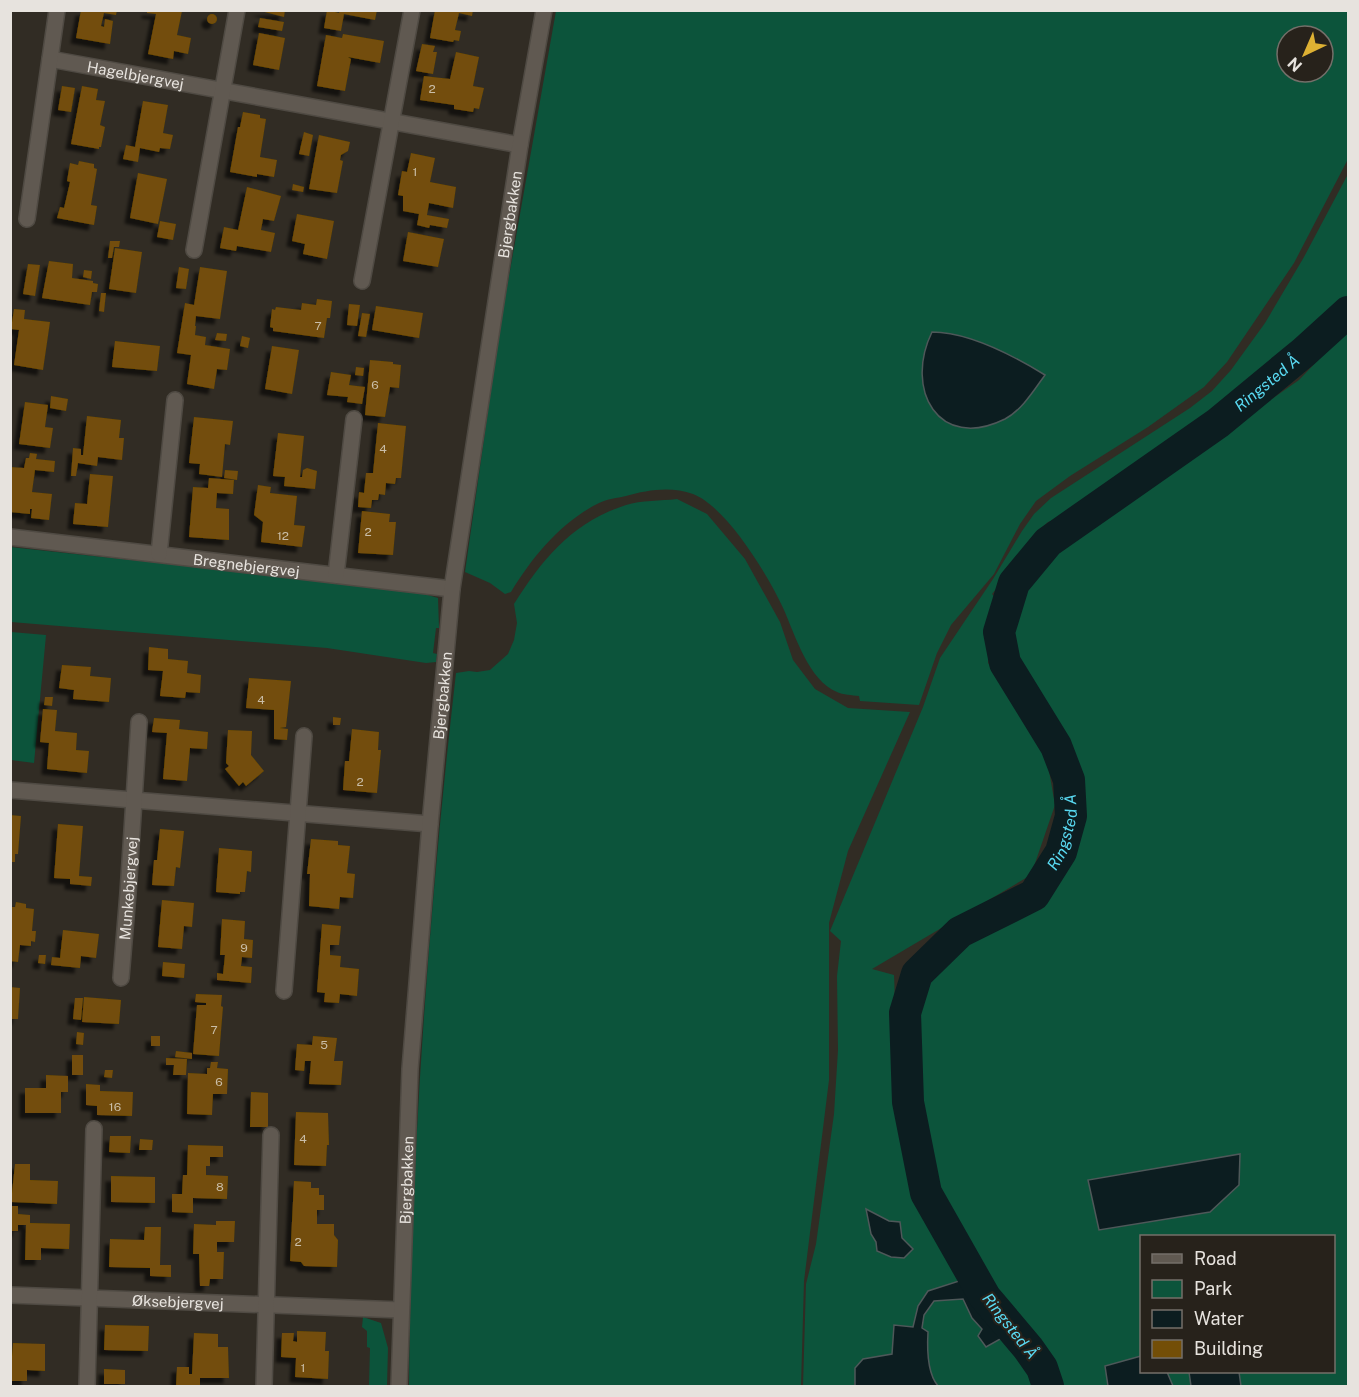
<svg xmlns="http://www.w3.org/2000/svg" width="1359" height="1397" font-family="'Public Sans',sans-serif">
  <defs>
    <filter id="shadow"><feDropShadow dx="-5.5" dy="5.5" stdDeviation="1.5" flood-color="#0009"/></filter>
  </defs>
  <rect width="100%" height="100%" fill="#312c24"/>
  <g fill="#0c543b" fill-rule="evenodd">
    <path d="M556 11H1348V159L1294 263 1227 362 1204 387 1148 427 1070 476 1036 501 1020 524 994 574 951 625 937 653 919 705 860 701 859 696C852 695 843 695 837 692 809 681 795 635 784 610 769 577 727 507 693 494 671 486 647 490 626 496 617 498 607 499 599 503 561 522 533 556 511 592L505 594 490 583 465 572 500 327ZM1287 36H1323V72H1287Z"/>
    <path d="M1348 174V284L1346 305 1338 308 1305 337 1261 380 1230 406 1066 516 1048 522 1039 530 1027 552 992 594 999 602 989 626 988 663 1044 742 1055 805 1031 875 872 969 894 975C896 1008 892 1042 894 1075 896 1118 903 1165 919 1205 931 1232 947 1255 962 1280L928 1291 918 1306 913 1327 892 1354 863 1359 854 1384 855 1386H803L806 1284 816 1244 834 1114 838 1050 837 976 841 941 830 931 923 707 940 658 993 579 1022 531 1034 514 1051 498 1190 408 1212 391 1231 370 1265 323 1304 257ZM866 1209 889 1221 902 1238 877 1251 876 1242 871 1234Z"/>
    <path d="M1348 329V1386H1060L1042 1344 996 1291 958 1230 935 1173 924 1113 919 1026 924 992 933 968 976 935 1036 902 1055 875 1079 826V780L1057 721 1015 663 1005 635 1013 603 1036 565 1083 527 1190 450 1246 417 1299 380ZM1142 1236H1334V1372H1142Z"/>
    <path d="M677 499 707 514 745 559 780 622 793 660 815 689 848 708 910 712 848 851 829 923V1080L804 1281 801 1386H409C411 1148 429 909 456 673L469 671 477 672 490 670 508 654 514 640 517 623 514 604C543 558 573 522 626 505 641 500 661 501 677 499Z"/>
    <polygon points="10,547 411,590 438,598 439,628 436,628 433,653 437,654 436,662 426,663 327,648 11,622"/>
    <polygon points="11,632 46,635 34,763 11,760"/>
    <path d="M963 1299 972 1318 982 1329 986 1347 1000 1339 1015 1343 1031 1366 1036 1386H938C927 1373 927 1349 928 1332L922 1328 924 1315 934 1301Z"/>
    <polygon points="363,1317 381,1323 388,1348 387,1386 369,1386 370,1348 367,1347 367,1331 362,1327"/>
  </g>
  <g fill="#0c1d20" stroke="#4e5859" stroke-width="1.5">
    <path d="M932 332C969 332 1014 356 1045 375 1034 390 1022 410 1005 419 938 452 904 389 932 332Z"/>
    <polygon points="1240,1154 1239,1185 1210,1212 1099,1230 1088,1180"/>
    <polygon points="866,1209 889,1221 900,1222 902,1238 913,1249 904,1258 891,1257 877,1251 876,1242 871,1234"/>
    <path d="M962 1280 1015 1343 1000 1339 986 1347 978 1336 982 1329 972 1318 963 1299 934 1301 924 1315 922 1328 928 1332C927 1349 927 1373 938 1386H855V1368L863 1359 892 1354 894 1325 913 1327 918 1306 928 1291Z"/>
    <polygon points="1141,1356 1142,1372 1167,1372 1173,1386 1108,1386 1105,1366"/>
    <polygon points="1189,1372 1239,1372 1241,1386 1191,1386"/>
  </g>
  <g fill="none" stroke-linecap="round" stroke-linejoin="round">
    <path stroke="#0c1d20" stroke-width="32" id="s1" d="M1048 1386 1042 1368 1028 1348 985 1297 926 1193 908 1102 905 1013 917 974 960 932 1034 895 1061 852 1071 816 1069 780 1056 746 1005 663 999 632 1014 583 1048 542 1218 423 1304 352 1348 312"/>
  </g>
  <g fill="#734e07" filter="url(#shadow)">
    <polygon points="81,10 117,10 116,15 104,13 101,26 104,27 105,19 113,21 110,44 76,38"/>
    <polygon points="147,10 182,11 177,35 191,38 188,54 174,51 173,59 148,54 156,14 147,13"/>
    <polygon points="257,10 285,10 284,17"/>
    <polygon points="327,10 339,13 340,10 377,10 375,20 344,14 341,31 324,28"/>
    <polygon points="435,10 473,10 472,16 459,13 455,30 461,31 459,41 454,40 453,42 430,38"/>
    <circle cx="212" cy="19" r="5"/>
    <polygon points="260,18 284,22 282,31 258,27"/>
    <polygon points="259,33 285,38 279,70 253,65"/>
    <polygon points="343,34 384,41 380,63 348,57 351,59 345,91 317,86 326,35 342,38"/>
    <polygon points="422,44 435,46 433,52 437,52 433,74 416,71"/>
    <polygon points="456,52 479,57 473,86 484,88 479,109 474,108 473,112 454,109 454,105 420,100 424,76 450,79"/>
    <polygon points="62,86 75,88 71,112 58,110"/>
    <polygon points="82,86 98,89 96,100 105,101 100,125 105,127 101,147 99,147 99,149 71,144"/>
    <polygon points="143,101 168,105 163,133 173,135 170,149 160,148 159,152 140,148 138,162 123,159 126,145 135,147"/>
    <polygon points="243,112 260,115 260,118 266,119 260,157 277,160 274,177 257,174 257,177 230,172 238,127 240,127"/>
    <polygon points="304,132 313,135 309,156 299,154"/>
    <polygon points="319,135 350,142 348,151 341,155 340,160 343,161 337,193 309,189"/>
    <polygon points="411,153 435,158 430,182 456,187 453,208 429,203 427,215 449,219 447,228 430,225 429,228 417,225 419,214 403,211 403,196 398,195 402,171 407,172"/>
    <polygon points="79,161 94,164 94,168 97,169 91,205 97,206 94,225 57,218 60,207 64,208 70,182 67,181 70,163 78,165"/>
    <polygon points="138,173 167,179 158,224 130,218"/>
    <polygon points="293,184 304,187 303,192 292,190"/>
    <polygon points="247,187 281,196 274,221 263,219 261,230 275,233 271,252 237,246 236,251 220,248 224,227 238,230"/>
    <polygon points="297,214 334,221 327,259 303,254 305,244 292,241"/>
    <polygon points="160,221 176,224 173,240 157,237"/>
    <polygon points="408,232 444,239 438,267 403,261"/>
    <polygon points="110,241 120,241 119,247 114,247 112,258 108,258"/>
    <polygon points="115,248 142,252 136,293 109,289"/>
    <polygon points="49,261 73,264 72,278 93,281 93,283 98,284 97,292 92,292 90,305 42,298"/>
    <polygon points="28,264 40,265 35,296 23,294"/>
    <polygon points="179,267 189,269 186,289 176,288"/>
    <polygon points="200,267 227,271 220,319 196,316 195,326 196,326 195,335 206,337 205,345 230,349 227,370 217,369 214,389 187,384 191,355 177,353 185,303 194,305"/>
    <polygon points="84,270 92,271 91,279 83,277"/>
    <polygon points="101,293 106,293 104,312 99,311"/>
    <polygon points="317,299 332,301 330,318 327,318 324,338 273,331 273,328 270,327 272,309 275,310 276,307 301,310 302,303 316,305"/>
    <polygon points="349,304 360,305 357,326 347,325"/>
    <polygon points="376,306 423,313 419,338 372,330"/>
    <polygon points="14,309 25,310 24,319 50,322 43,370 14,365 19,330 11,329"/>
    <polygon points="362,313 370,314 366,337 358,336"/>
    <polygon points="217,333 227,334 226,341 215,340"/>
    <polygon points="242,336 250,338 248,348 240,346"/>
    <polygon points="115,341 160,346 157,371 112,367"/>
    <polygon points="272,346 299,350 292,394 265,389"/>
    <polygon points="370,360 393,362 393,364 401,365 399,388 390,387 385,417 365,415"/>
    <polygon points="356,367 364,368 363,376 355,375"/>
    <polygon points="331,372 351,375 349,385 365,387 362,404 347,402 348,397 327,395"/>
    <polygon points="51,396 68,399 66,411 50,408"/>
    <polygon points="25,402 48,405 45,427 53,428 50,448 19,444"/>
    <polygon points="87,416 121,420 119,438 124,438 122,460 98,457 97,466 78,463 76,476 71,476 73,448 81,449 81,455 83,455"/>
    <polygon points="194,417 233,421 230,445 225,444 222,477 199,474 200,464 189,463"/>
    <polygon points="378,423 406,426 401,478 396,478 395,484 386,483 385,495 379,494 378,500 372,500 371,508 358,507 359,492 364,493 366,473 373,473"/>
    <polygon points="278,433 304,436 300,477 302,477 303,470 307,468 317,471 315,489 284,486 285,477 273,476"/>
    <polygon points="30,453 37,454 36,459 55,461 54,472 35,470 32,492 52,494 49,520 31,518 32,509 30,509 30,514 10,512 10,467 24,468 26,458 29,458"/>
    <polygon points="225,470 238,471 237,480 224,478"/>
    <polygon points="90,474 113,476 108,527 73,524 75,503 87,504"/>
    <polygon points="209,478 234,480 233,494 217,493 216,508 229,509 229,540 189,537 193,487 208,488"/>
    <polygon points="258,485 271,487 270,493 297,496 294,525 305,526 302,547 261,542 263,522 254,515"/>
    <polygon points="362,511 390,514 389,522 396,522 393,555 358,553"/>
    <polygon points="149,647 168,649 168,659 188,661 187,673 201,675 200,693 186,692 185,698 160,696 163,671 148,670"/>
    <polygon points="62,665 91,667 90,676 111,678 109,702 73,699 74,690 59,688"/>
    <polygon points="249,678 291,681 286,727 280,728 288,729 287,740 274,739 274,710 246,708"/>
    <polygon points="45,697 53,697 52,706 44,705"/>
    <polygon points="43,709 57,710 55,731 77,733 76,750 89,751 87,773 47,769 49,743 40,742"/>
    <polygon points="333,717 341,718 340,725 333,725"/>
    <polygon points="154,718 180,720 179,729 208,732 207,749 190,748 187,781 163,779 167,733 152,732"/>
    <polygon points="352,729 379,732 378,750 381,750 377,793 343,790 345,761 349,761"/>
    <polygon points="228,730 252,731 251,755 264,771 246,786 243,782 239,786 225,769 229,766 226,763"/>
    <polygon points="10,815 21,816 18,854 15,854 15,862 10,862"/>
    <polygon points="58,824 83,826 79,876 92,877 91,886 70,884 70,879 54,878"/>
    <polygon points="160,829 184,831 180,868 176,867 174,886 152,885 154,860 157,860"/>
    <polygon points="311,839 338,841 338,845 350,846 347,873 355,874 353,898 340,897 339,909 309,906 310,874 307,874"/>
    <polygon points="219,848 252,851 251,872 247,871 245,892 240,892 240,894 216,892"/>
    <polygon points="162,900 194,903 192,927 184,926 182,949 158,947"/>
    <polygon points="16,902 26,904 26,908 34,909 32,931 36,931 35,942 31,941 31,946 20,945 18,962 10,961 10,907 15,907"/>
    <polygon points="222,919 245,921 244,939 253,940 252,958 242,957 241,966 252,967 251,983 217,980 217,973 223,974 225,955 220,955"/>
    <polygon points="322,924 341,926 339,945 330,945 330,955 341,956 340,967 359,969 357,996 340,994 339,1003 324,1002 325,993 317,992"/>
    <polygon points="63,930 99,934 96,958 81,956 80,968 51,965 52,957 60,958"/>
    <polygon points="39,955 46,955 45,964 38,963"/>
    <polygon points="163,962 185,964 184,978 162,976"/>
    <polygon points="10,987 20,988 18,1019 10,1019"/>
    <polygon points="196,994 222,995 221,1006 223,1007 219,1056 193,1054 197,1005 206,1005 206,1003 195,1002"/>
    <polygon points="84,997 121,1000 119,1024 82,1022"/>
    <polygon points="75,998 83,998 81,1020 73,1019"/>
    <polygon points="77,1032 84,1033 83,1045 76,1044"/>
    <rect x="151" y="1036" width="9" height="10"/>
    <polygon points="313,1036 337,1038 334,1061 343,1061 341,1085 309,1084 311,1061 305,1061 304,1071 295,1070 297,1044 312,1045"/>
    <polygon points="176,1051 192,1053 192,1059 175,1057"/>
    <rect x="72" y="1055" width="11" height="20"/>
    <polygon points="166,1058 187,1059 186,1075 173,1075 174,1065 166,1065"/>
    <polygon points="211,1062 218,1062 217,1068 228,1069 227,1094 213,1094 212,1115 187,1114 188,1073 207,1074 207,1068 210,1068"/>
    <polygon points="105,1070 113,1070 112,1078 104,1077"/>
    <polygon points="46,1075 68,1076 68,1092 61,1092 61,1113 25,1113 25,1088 46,1088"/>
    <polygon points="86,1084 100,1085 100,1091 133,1092 132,1116 97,1115 97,1106 86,1105"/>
    <polygon points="251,1092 268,1093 268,1127 250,1127"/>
    <polygon points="296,1112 328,1113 329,1145 327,1145 326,1166 294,1165"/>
    <polygon points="110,1136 131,1136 130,1153 109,1152"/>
    <polygon points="140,1139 153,1140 152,1150 139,1150"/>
    <polygon points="188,1145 223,1146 223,1157 210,1157 210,1166 206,1166 206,1175 228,1176 227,1199 193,1198 193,1213 172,1212 172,1194 182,1194 183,1175 187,1175"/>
    <polygon points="15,1164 30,1164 30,1180 58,1181 57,1204 11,1202"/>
    <polygon points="111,1176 155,1177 155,1203 111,1202"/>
    <polygon points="294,1181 311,1182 311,1188 319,1188 319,1195 324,1195 324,1210 317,1210 317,1224 334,1224 334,1235 338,1240 337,1267 304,1266 301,1262 290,1261"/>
    <polygon points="10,1206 18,1206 18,1214 30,1215 30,1223 70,1224 69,1249 41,1248 41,1260 25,1260 26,1225 18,1225 18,1231 10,1231"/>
    <polygon points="216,1221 235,1221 234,1242 217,1242 217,1252 224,1252 223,1279 210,1279 209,1286 200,1286 199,1254 193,1254 194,1224 216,1225"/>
    <polygon points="145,1227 161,1227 160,1265 171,1265 171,1277 150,1276 150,1268 109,1267 110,1239 144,1240"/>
    <polygon points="105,1325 149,1326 148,1351 104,1350"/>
    <polygon points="297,1331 326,1332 325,1351 329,1351 328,1379 295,1377 296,1358 281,1357 282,1333 294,1333 293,1341 297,1342"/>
    <polygon points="194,1333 218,1334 218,1347 228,1347 229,1378 200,1378 200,1386 176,1386 177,1367 189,1367 189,1374 192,1374"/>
    <polygon points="13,1343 45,1344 45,1371 27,1370 27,1381 10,1381"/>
    <polygon points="104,1369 125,1370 125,1384 104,1384"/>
  </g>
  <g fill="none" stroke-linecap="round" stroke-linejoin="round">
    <g stroke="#4f4a43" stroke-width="18">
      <g id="minor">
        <path id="s2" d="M50 59 520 145"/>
        <polyline points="27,219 57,10"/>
        <polyline points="194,250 237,10"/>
        <polyline points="362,281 412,10"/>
        <path id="s3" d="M10 537 452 589"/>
        <polyline points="159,554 175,400"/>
        <polyline points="336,575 354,419"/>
        <polyline points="10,790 430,824"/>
        <path id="s4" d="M121 978 128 893 139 722"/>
        <polyline points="284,991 304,736"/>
        <path id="s5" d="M10 1295 401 1310"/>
        <polyline points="87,1386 94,1129"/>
        <polyline points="264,1386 271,1135"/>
        <path id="s6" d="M399 1386 410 1069 430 824 452 589 520 145 544 10"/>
      </g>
    </g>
    <use href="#minor" stroke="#605951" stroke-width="15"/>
  </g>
  <g text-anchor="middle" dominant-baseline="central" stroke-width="4.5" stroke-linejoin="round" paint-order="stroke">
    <g font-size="12" fill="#cabea8">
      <text x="432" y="89">2</text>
      <text x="415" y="172">1</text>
      <text x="318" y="326">7</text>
      <text x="375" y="385">6</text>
      <text x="383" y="449">4</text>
      <text x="368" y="532">2</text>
      <text x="283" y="536">12</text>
      <text x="261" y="700">4</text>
      <text x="360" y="782">2</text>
      <text x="244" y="948">9</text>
      <text x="214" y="1030">7</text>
      <text x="324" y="1045">5</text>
      <text x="219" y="1082">6</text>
      <text x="115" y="1107">16</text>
      <text x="303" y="1139">4</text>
      <text x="220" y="1187">8</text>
      <text x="298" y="1242">2</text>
      <text x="303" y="1368">1</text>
    </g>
    <g font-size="15" fill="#e7e3de" stroke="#27221b">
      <text stroke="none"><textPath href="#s2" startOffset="87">Hagelbjergvej</textPath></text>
      <text stroke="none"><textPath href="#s6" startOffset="1178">Bjergbakken</textPath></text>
      <text stroke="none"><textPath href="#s3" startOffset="238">Bregnebjergvej</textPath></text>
      <text stroke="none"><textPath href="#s6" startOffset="692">Bjergbakken</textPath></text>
      <text stroke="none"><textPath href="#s4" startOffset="90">Munkebjergvej</textPath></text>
      <text stroke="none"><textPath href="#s6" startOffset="206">Bjergbakken</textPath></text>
      <text stroke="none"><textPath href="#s5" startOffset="168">Øksebjergvej</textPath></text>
    </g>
    <g font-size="16" font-style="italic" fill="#59d9f1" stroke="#27221b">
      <text stroke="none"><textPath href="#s1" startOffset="1260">Ringsted Å</textPath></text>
      <text stroke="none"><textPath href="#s1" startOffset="666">Ringsted Å</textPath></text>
      <text transform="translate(1010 1326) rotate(52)">Ringsted Å</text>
    </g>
  </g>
  <rect width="1359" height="1397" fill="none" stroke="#e7e3de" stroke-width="24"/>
  <rect x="1140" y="1235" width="195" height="138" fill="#27221b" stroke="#746f69" stroke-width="1.5"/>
  <rect x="1152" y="1254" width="30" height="9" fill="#605951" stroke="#746f69" stroke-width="1.5"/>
  <text x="1194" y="1265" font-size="18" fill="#e7e3de">Road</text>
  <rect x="1152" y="1280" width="30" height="18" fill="#0c543b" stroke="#746f69" stroke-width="1.5"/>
  <text x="1194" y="1295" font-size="18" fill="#e7e3de">Park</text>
  <rect x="1152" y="1310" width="30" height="18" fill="#0c1d20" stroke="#746f69" stroke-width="1.5"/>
  <text x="1194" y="1325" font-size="18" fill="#e7e3de">Water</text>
  <rect x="1152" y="1340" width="30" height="18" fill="#734e07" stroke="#746f69" stroke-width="1.5"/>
  <text x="1194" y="1355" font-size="18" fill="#e7e3de">Building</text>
  <g transform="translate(1305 54) rotate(224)"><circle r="28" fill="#27221b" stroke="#746f69" stroke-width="1.5"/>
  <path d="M0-4.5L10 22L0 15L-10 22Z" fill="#deb133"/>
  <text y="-9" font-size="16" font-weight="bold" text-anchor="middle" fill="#e7e3de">N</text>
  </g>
</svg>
